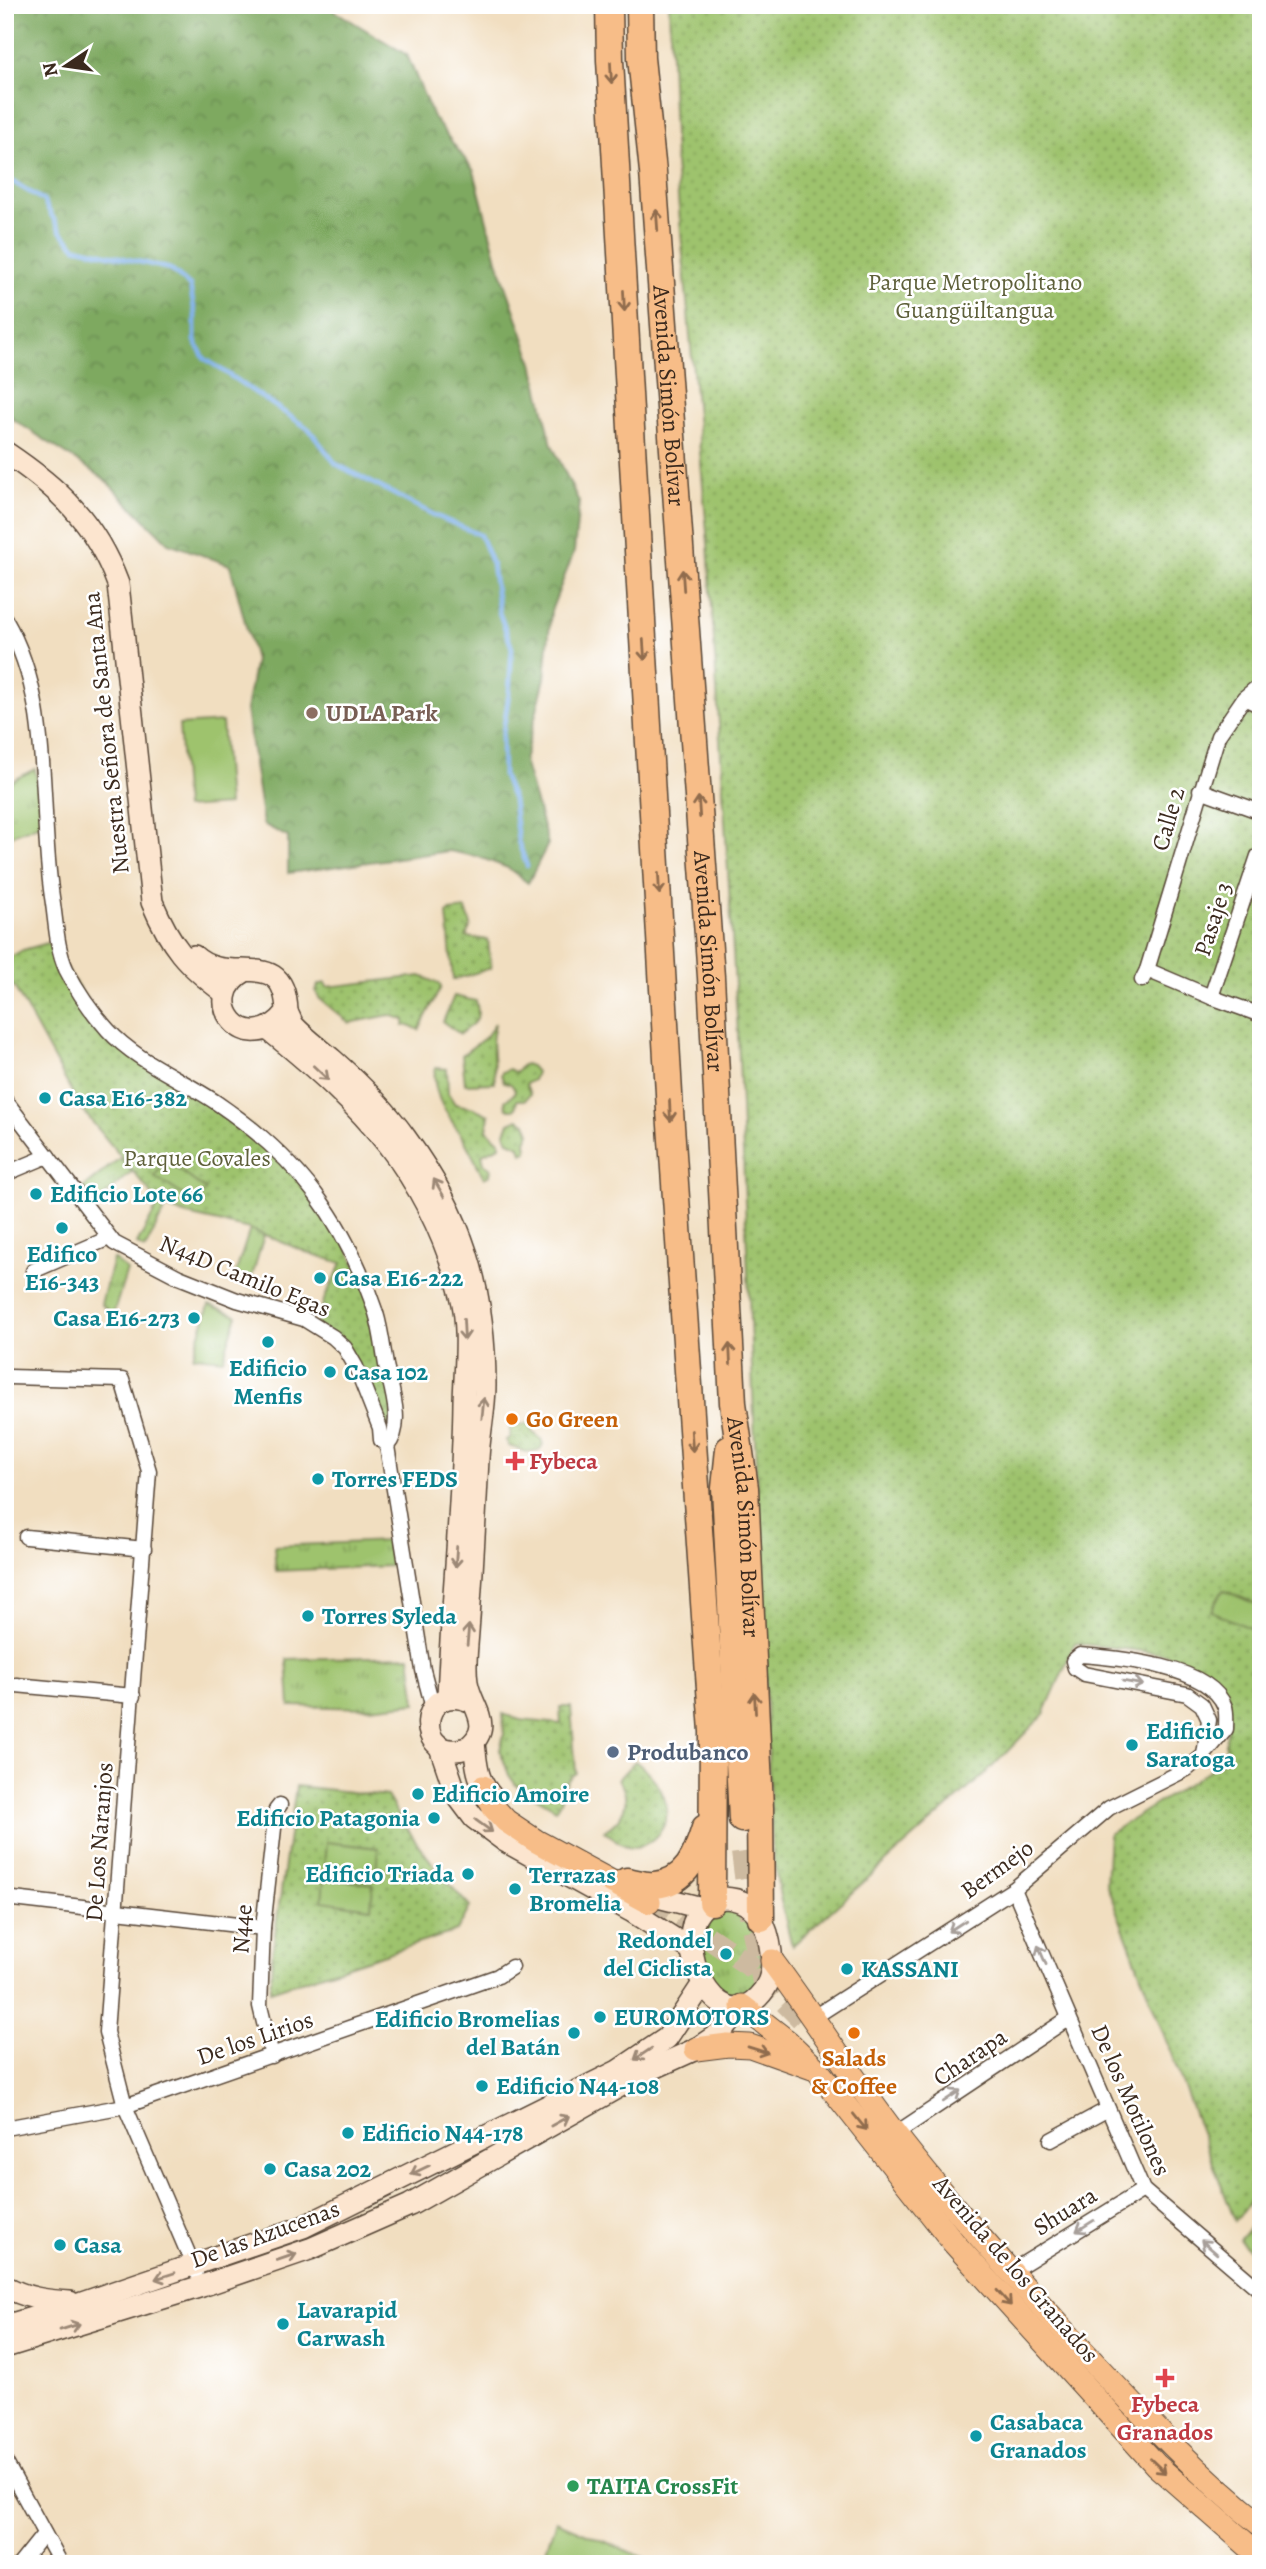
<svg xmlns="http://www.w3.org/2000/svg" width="1266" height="2569" font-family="Alegreya,serif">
  <defs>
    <pattern id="grass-tufts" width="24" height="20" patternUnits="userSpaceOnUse" patternTransform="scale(1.75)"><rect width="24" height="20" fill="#9ec36d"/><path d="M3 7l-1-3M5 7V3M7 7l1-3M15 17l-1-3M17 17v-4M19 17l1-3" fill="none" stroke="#829f59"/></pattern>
    <pattern id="forest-crowns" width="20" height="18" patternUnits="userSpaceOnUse" patternTransform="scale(1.75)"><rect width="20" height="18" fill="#7ea960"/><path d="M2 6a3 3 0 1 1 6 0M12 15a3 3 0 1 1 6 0" fill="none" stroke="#688a4f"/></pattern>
    <pattern id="park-dots" width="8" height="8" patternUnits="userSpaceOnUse" patternTransform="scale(1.75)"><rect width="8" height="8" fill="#9ec36d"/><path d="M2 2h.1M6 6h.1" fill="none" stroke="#829f59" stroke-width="1.8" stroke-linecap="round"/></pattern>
  </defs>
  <rect width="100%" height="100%" fill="#fff"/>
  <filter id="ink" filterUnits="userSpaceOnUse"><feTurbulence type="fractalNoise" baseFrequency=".0143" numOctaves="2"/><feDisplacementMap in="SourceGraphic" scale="14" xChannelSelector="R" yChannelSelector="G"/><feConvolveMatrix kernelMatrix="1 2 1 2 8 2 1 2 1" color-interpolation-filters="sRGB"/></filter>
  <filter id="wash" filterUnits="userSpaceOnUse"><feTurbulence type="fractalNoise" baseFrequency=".00686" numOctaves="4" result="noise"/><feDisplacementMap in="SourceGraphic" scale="28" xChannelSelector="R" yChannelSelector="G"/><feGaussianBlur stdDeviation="1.57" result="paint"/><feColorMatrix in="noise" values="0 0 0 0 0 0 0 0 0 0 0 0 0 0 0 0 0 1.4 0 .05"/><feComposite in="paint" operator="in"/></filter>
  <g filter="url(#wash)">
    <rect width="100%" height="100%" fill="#f1dec0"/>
    <g fill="url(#grass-tufts)" stroke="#6c7646" stroke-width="2">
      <polygon points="35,769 45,822 5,838 5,784"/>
      <polygon points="120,1158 132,1172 94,1205 83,1188"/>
      <polygon points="250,1229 264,1235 249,1287 233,1281"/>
      <polygon points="113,1259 127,1270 113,1315 101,1304"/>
      <polygon points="209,1305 237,1315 223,1359 193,1356"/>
      <polygon points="387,1541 391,1566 276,1571 274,1546"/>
      <polygon points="410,1656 416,1703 369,1708 290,1706 287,1659"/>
      <path d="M721 1906C743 1911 750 1918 756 1940 760 1951 763 1966 760 1977 753 2005 719 1999 708 1977 706 1971 705 1962 704 1956 698 1928 697 1923 721 1906Z"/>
      <polygon points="1261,2215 1261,2261 1239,2240"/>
    </g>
    <polygon fill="url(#forest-crowns)" stroke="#5c6a3f" stroke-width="2" points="5,5 325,5 407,55 433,117 474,171 497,260 533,363 552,445 579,502 574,552 551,611 545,678 524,761 548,844 528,883 508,868 479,857 449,851 288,873 288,837 263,824 246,710 255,660 230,565 168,543 103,478 5,414"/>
    <g fill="url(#park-dots)" stroke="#6c7646" stroke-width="2">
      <polygon points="669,5 1261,5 1261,2187 1235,2221 1106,1883 1109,1834 1225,1760 1229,1696 1166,1654 1075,1643 1044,1714 987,1772 792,1946 780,1897 772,1848 738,1035 708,544 675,163"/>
      <polygon points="466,909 471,925 466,937 488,940 491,968 453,980 447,914 450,911"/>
      <polygon points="48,943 108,1030 255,1129 338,1225 377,1315 394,1404 387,1446 356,1367 316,1326 325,1297 342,1263 306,1252 250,1229 187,1215 166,1207 145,1249 137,1244 159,1203 80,1107 15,988 5,976 5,960 23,950"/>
      <polygon points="421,976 439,984 441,987 419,1030 409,1025 404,1026 405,1020 390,1015 349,1023 319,998 316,992 318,985 325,983 327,987"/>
      <path d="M454 996 476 1001C482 1023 473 1022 460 1034L443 1022Z"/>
      <polygon points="495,1023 492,1040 495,1083 465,1084 462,1055 486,1037"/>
      <polygon points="525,1064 531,1066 536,1072 533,1080 526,1084 530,1094 525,1100 517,1100 515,1109 509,1109 506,1107 505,1101 514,1094 515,1090 511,1084 504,1082 501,1075 502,1072 509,1069 516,1073 521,1066"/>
      <path d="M435 1068 447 1069 448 1093 455 1104 474 1108 489 1115 487 1130 500 1142V1146L482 1154 484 1163 491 1169 490 1175 484 1178C478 1166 472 1154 466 1143 452 1119 431 1099 435 1068Z"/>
      <polygon points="518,1119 526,1123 530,1133 526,1141 527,1151 522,1153 520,1146 508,1141 505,1132 509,1123"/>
      <path d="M531 1423 532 1432C538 1437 547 1440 540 1450L526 1452 509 1446 506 1440 510 1438V1427Z"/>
      <path d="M560 1707H571L576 1773C559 1783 567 1798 556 1809L516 1785 509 1775 500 1750 504 1734 503 1714 520 1720 561 1724Z"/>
      <path d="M635 1761C659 1779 682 1814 653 1839 646 1845 637 1849 627 1846 619 1844 611 1836 604 1831 624 1819 633 1800 618 1779Z"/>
      <path d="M296 1786 387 1796C411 1838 436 1871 470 1907L457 1931 270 1991 273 1948Z"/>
    </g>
    <g fill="#9ec36d" stroke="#6c7646" stroke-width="2">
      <polygon points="222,722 228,805 185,808 179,725"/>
      <polygon points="167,1161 206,1190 195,1203 154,1176"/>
      <polygon points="1223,1590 1261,1606 1259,1632 1211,1611"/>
      <polygon points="326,1842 378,1848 376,1872 324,1866"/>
      <polygon points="324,1878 373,1884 371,1908 322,1901"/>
      <polygon points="556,2521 654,2562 653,2564 541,2564"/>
    </g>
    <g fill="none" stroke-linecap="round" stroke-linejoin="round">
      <polyline stroke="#7fb1eb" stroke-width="4.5" points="5,177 43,200 61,232 76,247 170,269 190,286 195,314 195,341 204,358 309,429 336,464 434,515 480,535 492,564 499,612 512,648 509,693 502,739 503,776 513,800 518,841 527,866"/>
    </g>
  </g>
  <g filter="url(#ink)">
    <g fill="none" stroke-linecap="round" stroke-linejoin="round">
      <polyline stroke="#cdbaa0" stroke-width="23" stroke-dasharray="23 11" stroke-linecap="butt" points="649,1902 697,1930 749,1965 806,2023"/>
      <polyline stroke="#cdbaa0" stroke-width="26" stroke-dasharray="26 13" stroke-linecap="butt" points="744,1852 753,1921 765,1982"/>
      <g stroke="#564536" stroke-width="17">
        <g id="street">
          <path d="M5 619C54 703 38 804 52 897 56 921 56 946 66 969 77 991 91 1011 108 1030 137 1062 182 1079 217 1103 298 1158 345 1220 376 1313 381 1329 383 1348 386 1365 391 1388 405 1426 387 1446"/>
          <polyline points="1244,698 1261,706"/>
          <polyline points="1200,790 1261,812"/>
          <polyline points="1147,970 1211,997 1261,1015"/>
          <polyline points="1142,980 1147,970 1218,736 1244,698 1261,684"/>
          <polyline points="1211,997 1258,856 1261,857"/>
          <polyline points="5,1100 114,1243 179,1277 237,1300 304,1319 333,1337 345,1348 356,1367 380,1428 381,1440 387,1446 423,1670 433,1708"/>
          <polyline points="5,1174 48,1156"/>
          <polyline points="33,1271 109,1238"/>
          <polyline points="9,1377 122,1380 149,1471 106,2032 125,2106 196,2272"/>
          <polyline points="26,1537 144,1549"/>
          <polyline points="16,1685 133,1696"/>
          <polyline points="1014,1889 1143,2190 1261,2291"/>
          <polyline points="5,1898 263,1928"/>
          <path d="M814 2017 1014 1889 1109 1808 1187 1769 1204 1755 1226 1729C1226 1722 1227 1713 1225 1707 1210 1665 1117 1658 1080 1655L1073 1661 1075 1668 1084 1674 1187 1694 1202 1705 1209 1720 1204 1755"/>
          <polyline points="272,2056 260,2006 263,1928 276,1810 280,1805"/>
          <polyline points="5,2128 125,2106 498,1976 512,1967"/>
          <polyline points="895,2134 1069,2018"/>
          <polyline points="1051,2140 1108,2109"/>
          <polyline points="1010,2272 1143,2190"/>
          <polyline points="5,2461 61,2564"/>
          <polyline points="20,2564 44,2534"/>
        </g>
      </g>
      <g stroke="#564536" stroke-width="24">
        <g id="secondary">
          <path d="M5 452C59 488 95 522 118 584L152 902C171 947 186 964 225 993"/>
          <path d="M194 956C229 989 285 943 287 1012 247 1063 196 999 245 971"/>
          <path d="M287 1012 293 1025C305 1038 319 1048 333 1060 359 1083 385 1109 405 1137 463 1216 485 1288 485 1385 485 1410 479 1434 478 1459 475 1521 472 1583 467 1645 466 1657 465 1670 467 1682 471 1708 496 1726 467 1748 413 1765 417 1677 472 1702"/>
          <path d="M269 1030C363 1106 429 1173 461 1295 470 1328 465 1367 464 1401 463 1500 452 1598 448 1697"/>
          <path d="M474 1743C477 1767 476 1779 493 1798"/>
          <polyline points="440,1747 456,1794 474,1818 505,1841 631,1911 692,1950"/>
          <polyline points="636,1887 650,1895 702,1908"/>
          <path d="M723 1898C760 1899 770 1930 772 1963 772 1976 768 1987 758 1997 716 2040 672 1944 700 1911 706 1903 714 1901 723 1898Z"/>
          <path d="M5 2286C25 2298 47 2301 70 2302"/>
          <polyline points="5,2326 82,2303 303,2227 618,2071 667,2038 702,1985"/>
          <polyline points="5,2347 202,2286 310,2249 410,2205 643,2073 696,2049 720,2033 740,2006"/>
        </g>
      </g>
      <g stroke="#564536" stroke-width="25">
        <g id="primary">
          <polyline points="483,1787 494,1808 506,1821 536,1841 649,1902"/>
          <path d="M772 1961C814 2017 852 2078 895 2134 952 2208 1016 2278 1079 2347 1137 2409 1194 2472 1261 2525"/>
          <polyline points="742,2006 787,2041 818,2071 954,2243 1156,2465 1261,2557"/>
          <polyline points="696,2049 728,2045 750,2046 812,2068"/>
        </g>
      </g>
      <g stroke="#564536" stroke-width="29">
        <g id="highway">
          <polyline points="609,5 610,60 670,1111 713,1732 712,1902"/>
          <path id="s1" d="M640 5 641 58 653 172 711 977 733 1403 745 1488 760 1808 761 1918"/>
          <polyline points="729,1449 725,1488 742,1819"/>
          <path d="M626 1881C635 1882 645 1886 654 1885 687 1883 697 1854 705 1828"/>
        </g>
      </g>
      <use href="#street" stroke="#fff" stroke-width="14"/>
      <use href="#secondary" stroke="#fce5cf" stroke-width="21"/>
      <use href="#primary" stroke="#f7bd88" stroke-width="23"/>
      <use href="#highway" stroke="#f7bd88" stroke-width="26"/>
    </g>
    <defs><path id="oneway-shaft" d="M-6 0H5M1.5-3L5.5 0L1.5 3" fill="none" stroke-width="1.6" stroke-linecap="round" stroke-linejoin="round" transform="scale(1.75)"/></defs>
    <g stroke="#906c4e">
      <use href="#oneway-shaft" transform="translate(611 73) rotate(87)"/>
      <use href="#oneway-shaft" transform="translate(657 220) rotate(-94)"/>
      <use href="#oneway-shaft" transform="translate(624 301) rotate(87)"/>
      <use href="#oneway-shaft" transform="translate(683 580) rotate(-94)"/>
      <use href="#oneway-shaft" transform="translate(644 650) rotate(86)"/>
      <use href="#oneway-shaft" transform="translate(699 807) rotate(-94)"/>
      <use href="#oneway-shaft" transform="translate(659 884) rotate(87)"/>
      <use href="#oneway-shaft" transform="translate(670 1111) rotate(87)"/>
      <use href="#oneway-shaft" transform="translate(730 1354) rotate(-93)"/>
      <use href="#oneway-shaft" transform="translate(692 1441) rotate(86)"/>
      <use href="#oneway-shaft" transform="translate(755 1703) rotate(-93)"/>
      <use href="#oneway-shaft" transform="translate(758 2050) rotate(17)"/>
      <use href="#oneway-shaft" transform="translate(860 2122) rotate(51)"/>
      <use href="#oneway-shaft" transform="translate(1004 2298) rotate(48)"/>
      <use href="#oneway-shaft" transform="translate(1158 2466) rotate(44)"/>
    </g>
    <g stroke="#9c8876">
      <use href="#oneway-shaft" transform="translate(321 1073) rotate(43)"/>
      <use href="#oneway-shaft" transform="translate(439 1188) rotate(-120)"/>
      <use href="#oneway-shaft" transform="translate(464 1330) rotate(87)"/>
      <use href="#oneway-shaft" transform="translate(483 1408) rotate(-84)"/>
      <use href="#oneway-shaft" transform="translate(456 1557) rotate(94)"/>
      <use href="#oneway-shaft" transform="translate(468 1635) rotate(-85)"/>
      <use href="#oneway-shaft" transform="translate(484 1826) rotate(36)"/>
      <use href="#oneway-shaft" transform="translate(643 2054) rotate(146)"/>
      <use href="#oneway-shaft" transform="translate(560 2121) rotate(-29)"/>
      <use href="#oneway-shaft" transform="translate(420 2170) rotate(154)"/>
      <use href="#oneway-shaft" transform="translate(287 2257) rotate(-19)"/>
      <use href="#oneway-shaft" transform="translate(165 2276) rotate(162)"/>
      <use href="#oneway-shaft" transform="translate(70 2327) rotate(-17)"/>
    </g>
    <g stroke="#a79f9a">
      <use href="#oneway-shaft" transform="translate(1133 1683) rotate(10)"/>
      <use href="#oneway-shaft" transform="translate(957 1926) rotate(147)"/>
      <use href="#oneway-shaft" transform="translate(1042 1955) rotate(-113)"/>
      <use href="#oneway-shaft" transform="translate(952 2096) rotate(-34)"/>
      <use href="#oneway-shaft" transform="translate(1085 2226) rotate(148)"/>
      <use href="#oneway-shaft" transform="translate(1209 2247) rotate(-139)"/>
    </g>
  </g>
  <circle fill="#8d6e63" stroke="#fff" stroke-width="2.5" cx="312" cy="713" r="7"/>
  <g fill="#0f9aa8" stroke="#fff" stroke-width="2.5">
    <circle cx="45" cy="1098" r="7"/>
    <circle cx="36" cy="1194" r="7"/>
    <circle cx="62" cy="1228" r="7"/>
    <circle cx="320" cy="1278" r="7"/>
    <circle cx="194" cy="1318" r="7"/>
    <circle cx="268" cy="1342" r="7"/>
    <circle cx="330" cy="1372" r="7"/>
    <circle cx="318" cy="1479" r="7"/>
    <circle cx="308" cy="1616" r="7"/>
    <circle cx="1132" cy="1745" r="7"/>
    <circle cx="418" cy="1794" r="7"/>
    <circle cx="434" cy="1818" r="7"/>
    <circle cx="468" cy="1874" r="7"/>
    <circle cx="515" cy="1889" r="7"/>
    <circle cx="726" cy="1954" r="7"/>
    <circle cx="847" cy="1969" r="7"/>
    <circle cx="600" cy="2017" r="7"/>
    <circle cx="574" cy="2033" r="7"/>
    <circle cx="482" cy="2086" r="7"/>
    <circle cx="348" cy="2133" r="7"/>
    <circle cx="270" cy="2169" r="7"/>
    <circle cx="60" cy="2245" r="7"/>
    <circle cx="283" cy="2324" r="7"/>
    <circle cx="976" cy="2436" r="7"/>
  </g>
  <g fill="#e8710a" stroke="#fff" stroke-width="2.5">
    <circle cx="512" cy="1419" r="7"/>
    <circle cx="854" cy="2033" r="7"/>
  </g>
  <g fill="#e0444e" stroke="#fff" stroke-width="2.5">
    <path d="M511.5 1450.5h7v7h7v7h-7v7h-7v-7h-7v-7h7z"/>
    <path d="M1161.5 2367.5h7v7h7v7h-7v7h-7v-7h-7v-7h7z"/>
  </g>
  <circle fill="#5c6f8a" stroke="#fff" stroke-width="2.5" cx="613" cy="1752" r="7"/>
  <circle fill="#2e9e5b" stroke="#fff" stroke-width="2.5" cx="573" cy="2486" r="7"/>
  <g text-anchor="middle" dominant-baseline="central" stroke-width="5" stroke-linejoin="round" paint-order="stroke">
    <g font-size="24" fill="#5e603a" stroke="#fff">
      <text x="975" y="282">Parque Metropolitano<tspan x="975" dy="28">Guangüiltangua</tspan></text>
      <text x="197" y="1158">Parque Covales</text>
    </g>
    <g font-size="24" fill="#3b2a1e" stroke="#fff">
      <text stroke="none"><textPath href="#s1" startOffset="392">Avenida Simón Bolívar</textPath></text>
      <text transform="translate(106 733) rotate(-96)">Nuestra Señora de Santa Ana</text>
      <text transform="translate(1168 819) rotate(-74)">Calle 2</text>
      <text transform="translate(1213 919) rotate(-72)">Pasaje 3</text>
      <text stroke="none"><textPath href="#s1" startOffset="959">Avenida Simón Bolívar</textPath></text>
      <text transform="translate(245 1276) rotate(22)">N44D Camilo Egas</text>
      <text stroke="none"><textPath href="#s1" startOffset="1526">Avenida Simón Bolívar</textPath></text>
      <text transform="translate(99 1842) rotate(-86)">De Los Naranjos</text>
      <text transform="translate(997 1869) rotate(-36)">Bermejo</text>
      <text transform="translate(242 1929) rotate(-86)">N44e</text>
      <text transform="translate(255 2038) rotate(-19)">De los Lirios</text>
      <text transform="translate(970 2057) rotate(-34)">Charapa</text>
      <text transform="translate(1131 2100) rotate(66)">De los Motilones</text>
      <text transform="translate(1065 2211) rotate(-32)">Shuara</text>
      <text transform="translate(265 2234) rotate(-20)">De las Azucenas</text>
      <text transform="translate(1016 2269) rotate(49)">Avenida de los Granados</text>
    </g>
    <g font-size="24" font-weight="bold" fill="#785e54" stroke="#fff" text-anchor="start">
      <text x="326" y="713">UDLA Park</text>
    </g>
    <g font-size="24" font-weight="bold" fill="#0d838f" stroke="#fff" text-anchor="start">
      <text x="59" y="1098">Casa E16-382</text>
      <text x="50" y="1194">Edificio Lote 66</text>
      <text x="62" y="1254" text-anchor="middle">Edifico<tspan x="62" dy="28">E16-343</tspan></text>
      <text x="334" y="1278">Casa E16-222</text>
      <text x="180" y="1318" text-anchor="end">Casa E16-273</text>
      <text x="268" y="1368" text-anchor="middle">Edificio<tspan x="268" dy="28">Menfis</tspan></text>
      <text x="344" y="1372">Casa 102</text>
      <text x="332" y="1479">Torres FEDS</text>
      <text x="322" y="1616">Torres Syleda</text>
      <text x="1146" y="1731">Edificio<tspan x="1146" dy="28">Saratoga</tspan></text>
      <text x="432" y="1794">Edificio Amoire</text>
      <text x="420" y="1818" text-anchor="end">Edificio Patagonia</text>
      <text x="454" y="1874" text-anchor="end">Edificio Triada</text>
      <text x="529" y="1875">Terrazas<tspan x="529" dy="28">Bromelia</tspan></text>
      <text x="712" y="1940" text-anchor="end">Redondel<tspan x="712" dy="28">del Ciclista</tspan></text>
      <text x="861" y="1969">KASSANI</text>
      <text x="614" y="2017">EUROMOTORS</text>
      <text x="560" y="2019" text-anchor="end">Edificio Bromelias<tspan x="560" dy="28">del Batán</tspan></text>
      <text x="496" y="2086">Edificio N44-108</text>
      <text x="362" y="2133">Edificio N44-178</text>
      <text x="284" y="2169">Casa 202</text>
      <text x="74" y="2245">Casa</text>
      <text x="297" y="2310">Lavarapid<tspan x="297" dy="28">Carwash</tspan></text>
      <text x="990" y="2422">Casabaca<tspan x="990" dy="28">Granados</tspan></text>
    </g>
    <g font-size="24" font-weight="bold" fill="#c56008" stroke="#fff" text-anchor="start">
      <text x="526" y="1419">Go Green</text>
      <text x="854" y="2058" text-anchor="middle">Salads<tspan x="854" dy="28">&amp; Coffee</tspan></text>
    </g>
    <g font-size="24" font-weight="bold" fill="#be3a42" stroke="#fff" text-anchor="start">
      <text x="529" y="1461">Fybeca</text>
      <text x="1165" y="2404" text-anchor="middle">Fybeca<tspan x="1165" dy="28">Granados</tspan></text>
    </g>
    <g font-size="24" font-weight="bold" fill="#4e5e75" stroke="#fff" text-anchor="start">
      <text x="627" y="1752">Produbanco</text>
    </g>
    <g font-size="24" font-weight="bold" fill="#27864d" stroke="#fff" text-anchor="start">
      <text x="587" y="2486">TAITA CrossFit</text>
    </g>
  </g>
  <rect width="1266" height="2569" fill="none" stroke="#fff" stroke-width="28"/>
  <g transform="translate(66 66) rotate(257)" stroke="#ffffff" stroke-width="5" paint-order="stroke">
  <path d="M0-5L12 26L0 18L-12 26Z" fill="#3b2a1e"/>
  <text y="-10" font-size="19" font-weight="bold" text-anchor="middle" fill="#3b2a1e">N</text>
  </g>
</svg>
